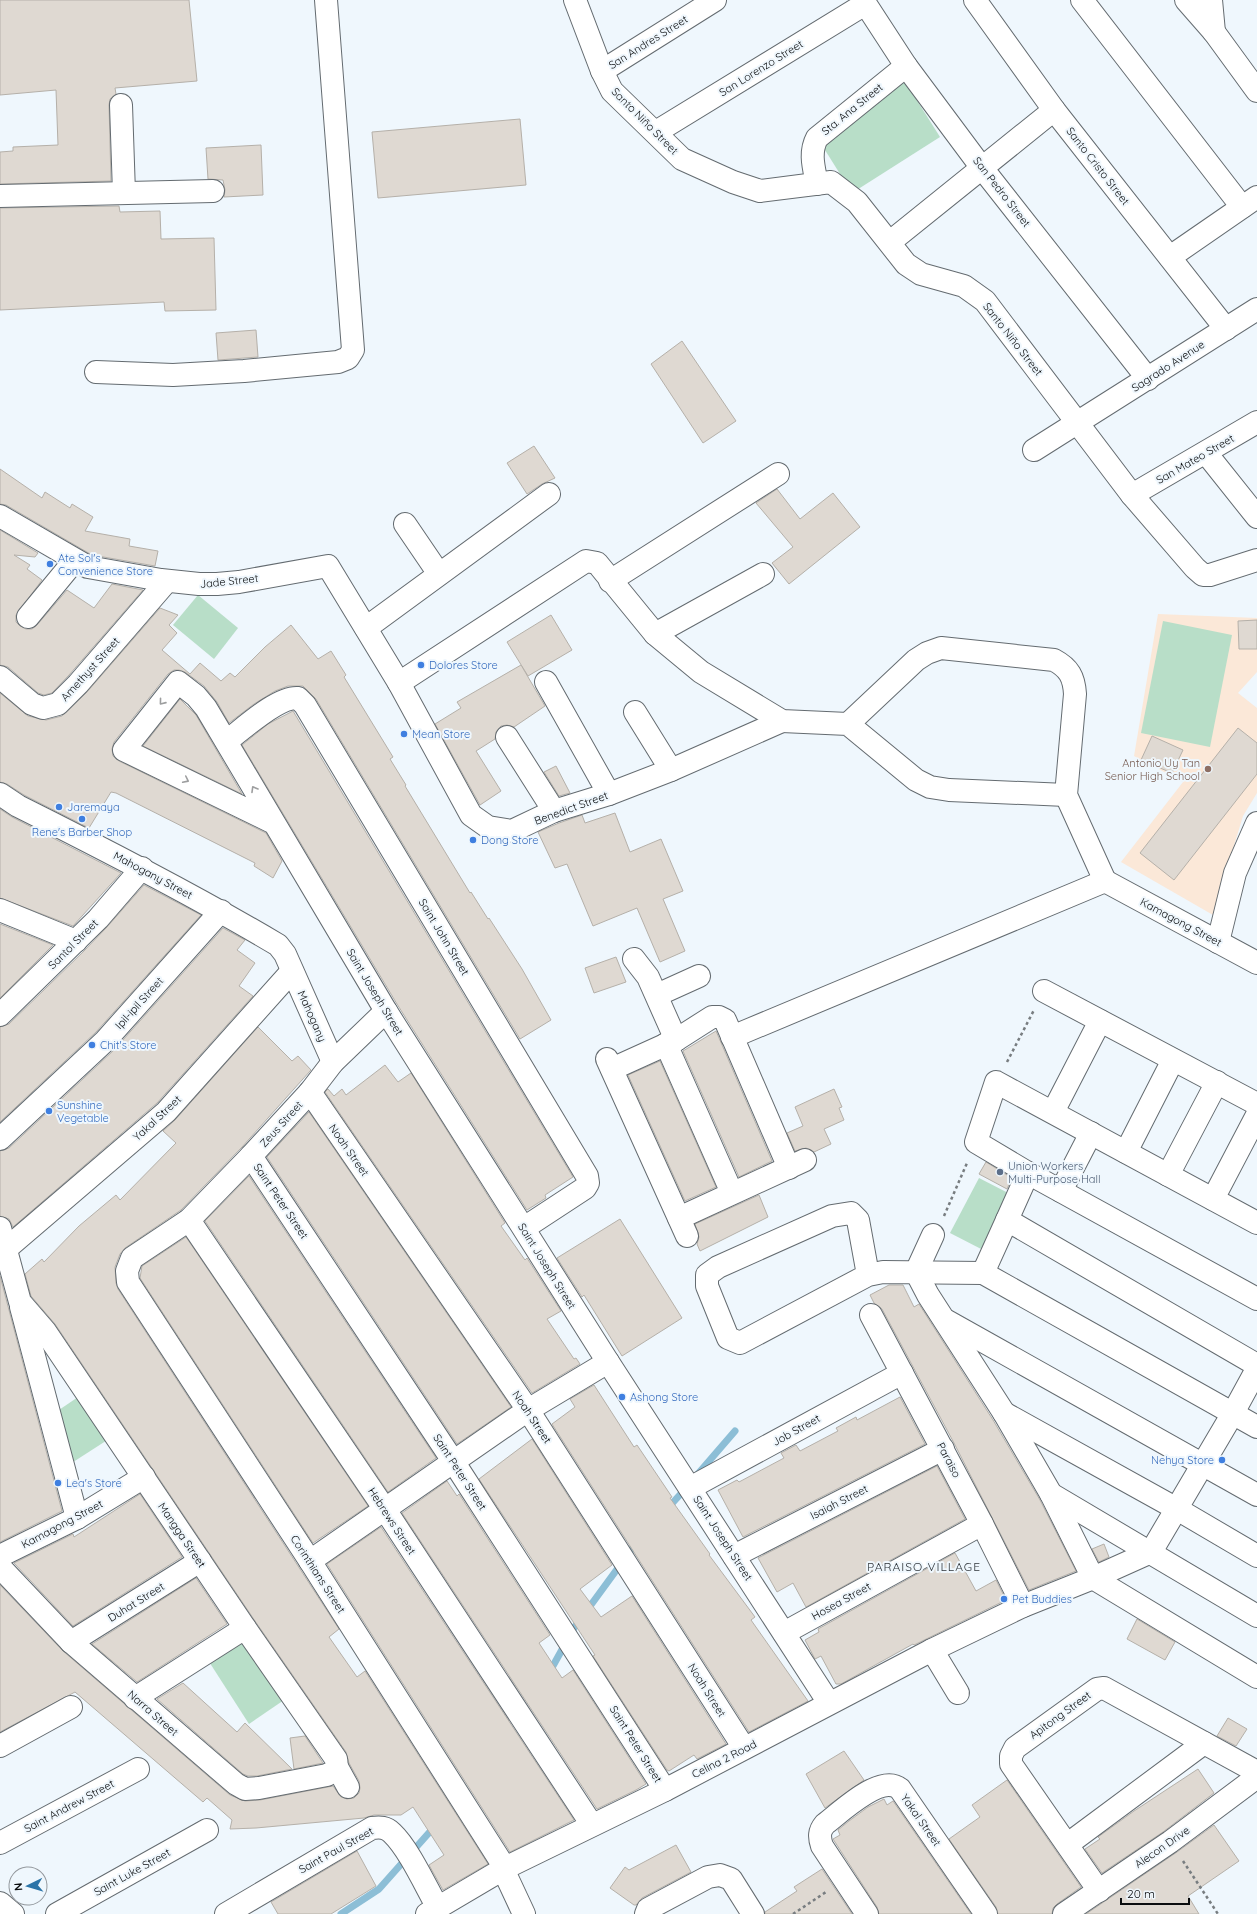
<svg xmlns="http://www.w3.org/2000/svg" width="1257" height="1914" font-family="Quicksand,sans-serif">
  <rect width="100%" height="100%" fill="#eff7fd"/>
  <polygon fill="#fbe8d8" points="1158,614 1257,618 1257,672 1238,693 1257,708 1257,793 1243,816 1213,915 1121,862 1183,782 1134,756"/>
  <g fill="#b8dec8">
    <polygon points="901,75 940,137 852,193 813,131"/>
    <polygon points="198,595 238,628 214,659 173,625"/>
    <polygon points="1163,621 1232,635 1210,747 1141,733"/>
    <polygon points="979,1178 1014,1196 985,1251 950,1233"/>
    <polygon points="84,1393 112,1437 67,1466 53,1414"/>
    <polygon points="244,1632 287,1698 249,1724 206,1657"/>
  </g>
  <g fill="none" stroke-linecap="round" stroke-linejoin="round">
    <g stroke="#8cbed6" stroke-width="7">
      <polyline points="697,1475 735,1431"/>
      <polyline points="667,1509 687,1487"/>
      <polyline points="549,1673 574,1628 637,1542"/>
      <polyline points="341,1914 379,1889 435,1826"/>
    </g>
  </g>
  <g fill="#dfd9d2" stroke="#b5b0a9">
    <polygon points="0,0 189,0 197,81 115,88 116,94 110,99 109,105 111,181 0,184 0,152 13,151 13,147 58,145 56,90 0,95"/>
    <polygon points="520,119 526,185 378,198 372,132"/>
    <polygon points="261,145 263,195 224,197 225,190 223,180 208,179 206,148"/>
    <polygon points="119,206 120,212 160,211 161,239 214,238 216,310 165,311 164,302 0,310 0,208"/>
    <polygon points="256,330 258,357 218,360 216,333"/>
    <polygon points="682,341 736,421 703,443 651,364"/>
    <polygon points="534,446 555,478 542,484 527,494 507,463"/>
    <polygon points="0,469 42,498 45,492 70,508 72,504 93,517 85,531 130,539 129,546 158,551 155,566 92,555 6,505 0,504"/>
    <polygon points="777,489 800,519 833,493 860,527 789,584 772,563 793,547 756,503"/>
    <polygon points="0,530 38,553 35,557 14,555 30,565 27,569 42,580 16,615 16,622 20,626 26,629 32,629 37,625 67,590 94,608 112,584 143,590 69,675 52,693 44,695 38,693 8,667 0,665"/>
    <polygon points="160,608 178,615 169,625 177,633 162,650 190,674 200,663 221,681 230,673 235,677 265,647 291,625 318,659 331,651 346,675 344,677 393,757 390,759 406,785 405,786 470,893 471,892 488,919 489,918 522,969 551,1020 520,1039 316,699 303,686 288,686 275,691 254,704 229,723 217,702 204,686 185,672 179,670 174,670 168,674 114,742 112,749 113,756 119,761 266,833 282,861 273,878 254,866 255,863 116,793 111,792 89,828 24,795 7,784 0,782 0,693 28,716 46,720 62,716 87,692"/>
    <polygon points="551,615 572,650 528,676 507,642"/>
    <polygon points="1257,620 1257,649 1239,649 1238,621"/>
    <polygon points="521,665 545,706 514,727 507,725 501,726 496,732 495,739 476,751 501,791 480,805 435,724 461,708 457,702"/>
    <polygon points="180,699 196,715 242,794 143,746"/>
    <polygon points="293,711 573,1177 545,1195 546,1198 527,1210 397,1004 242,745 268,724"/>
    <polygon points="1238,728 1257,743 1257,774 1174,880 1140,853"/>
    <polygon points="1152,736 1183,750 1172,773 1141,760"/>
    <polygon points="556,766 570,793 559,796 544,772"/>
    <polygon points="0,809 12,817 121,873 73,926 0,898"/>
    <polygon points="615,813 630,852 661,839 683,891 663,899 685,951 660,962 637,908 593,926 567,864 555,868 538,832 559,823 582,815 585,823"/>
    <polygon points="144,885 201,915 96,1032 0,1122 0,1027 9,1024 84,951 107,927"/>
    <polygon points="0,924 53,945 0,998"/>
    <polygon points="223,928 245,940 237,950 255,963 239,986 253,996 157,1103 13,1227 9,1219 0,1216 0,1151 9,1148 114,1050"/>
    <polygon points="616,957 626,982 594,993 585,968"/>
    <polygon points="258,1027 292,1061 298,1056 311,1070 242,1147 181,1210 125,1248 120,1254 115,1267 116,1283 118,1289 339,1629 329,1637 357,1677 365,1671 488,1864 443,1890 429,1865 444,1855 413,1807 401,1815 374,1815 364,1818 256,1828 230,1829 232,1820 207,1798 203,1802 75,1692 0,1732 0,1585 63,1651 230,1795 245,1801 260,1800 333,1786 341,1797 347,1799 354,1798 359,1793 360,1788 359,1781 349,1763 346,1752 255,1621 55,1324 31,1296 25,1274 42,1259 44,1262 79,1226 116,1195 120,1200 176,1143 163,1131 175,1120"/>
    <polygon points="716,1031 772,1161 739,1177 683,1051"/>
    <polygon points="660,1061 716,1187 685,1201 628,1075"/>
    <polygon points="385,1065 398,1082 411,1073 505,1223 501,1226 525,1260 527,1258 561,1311 547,1319 574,1359 576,1358 580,1364 532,1393 325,1092 328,1089 334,1096 342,1089 346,1095"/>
    <polygon points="834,1089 842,1107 839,1108 844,1120 824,1129 831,1144 814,1152 806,1148 795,1151 787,1133 803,1126 795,1107"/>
    <polygon points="309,1112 511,1407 457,1444 267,1157"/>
    <polygon points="986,1162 1012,1178 1007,1189 979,1174"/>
    <polygon points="249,1176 436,1458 388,1492 205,1221"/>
    <polygon points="759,1195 768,1217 700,1251 697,1244 699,1237 695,1224"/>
    <polygon points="620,1219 682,1318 622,1356 584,1295 582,1297 557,1258"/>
    <polygon points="186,1237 368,1506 313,1543 140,1278 142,1266"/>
    <polygon points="0,1276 62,1511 0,1542"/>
    <polygon points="889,1285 903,1285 914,1307 919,1304 993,1420 1040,1500 1076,1571 1029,1590 954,1443 882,1309 874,1303 870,1295"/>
    <polygon points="594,1385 634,1447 637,1445 672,1497 670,1498 710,1554 709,1555 755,1617 751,1620 808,1701 749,1732 552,1424 575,1407 570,1399"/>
    <polygon points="900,1397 925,1444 743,1537 718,1490 737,1480 739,1482 784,1458 781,1453 796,1445 800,1451 838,1431 836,1428 856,1417 857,1420"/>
    <polygon points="532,1439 612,1565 580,1589 601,1617 632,1596 726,1744 697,1759 694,1755 669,1771 667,1770 593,1656 595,1655 479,1479"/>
    <polygon points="937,1466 965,1519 806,1607 793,1583 777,1592 758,1558"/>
    <polygon points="447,1481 457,1496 459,1494 550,1635 539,1643 562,1678 573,1670 646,1784 636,1790 597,1809 402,1513"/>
    <polygon points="140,1494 182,1557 73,1626 14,1563 73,1534 74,1537"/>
    <polygon points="381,1527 574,1820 510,1852 327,1564"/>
    <polygon points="1104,1544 1109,1557 1099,1562 1092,1549"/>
    <polygon points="955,1553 976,1591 996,1580 1006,1600 914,1645 913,1644 841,1684 836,1684 821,1656 815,1659 805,1640 819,1632 818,1629"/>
    <polygon points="196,1578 227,1624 137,1682 92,1644"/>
    <polygon points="1137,1619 1175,1642 1165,1660 1127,1639"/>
    <polygon points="183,1683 237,1732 245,1723 292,1769 257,1776 248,1776 243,1774 157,1699"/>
    <polygon points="1228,1718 1247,1729 1236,1746 1217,1736"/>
    <polygon points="305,1736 323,1763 294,1769 290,1738"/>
    <polygon points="844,1751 864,1780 825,1808 806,1774"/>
    <polygon points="1198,1769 1214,1793 1163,1832 1102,1873 1085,1849 1100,1839 1098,1837 1134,1811"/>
    <polygon points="1007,1780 1081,1887 1057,1904 1053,1908 1052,1914 998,1914 996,1907 949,1839 980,1817 972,1805"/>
    <polygon points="884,1799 887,1805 893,1801 971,1914 879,1914 877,1907 833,1839 840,1835 838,1830 849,1821 868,1807"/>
    <polygon points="1214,1825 1239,1861 1188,1896 1199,1914 1086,1914 1177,1852"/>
    <polygon points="676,1845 691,1872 642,1898 636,1905 634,1905 610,1888 625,1867 629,1870"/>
    <polygon points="357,1851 376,1886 331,1914 278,1914 271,1902"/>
    <polygon points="822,1869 852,1914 765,1914 765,1912 797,1891 794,1887"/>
  </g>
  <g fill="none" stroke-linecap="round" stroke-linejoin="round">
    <g stroke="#646b70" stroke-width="24">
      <g id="minor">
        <polyline points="575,0 602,71 612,91 682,159 733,182 760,191 831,182 857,202 906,264 921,274 964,286 985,301 1132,495 1195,568 1203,575 1210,575 1257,560"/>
        <polyline points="863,0 906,66 982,168 1148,379"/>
        <polyline points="975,0 1054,110 1226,329"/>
        <polyline points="1082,0 1242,207"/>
        <polyline points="1186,0 1214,32 1257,91"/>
        <polyline points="1211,0 1214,32"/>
        <polyline points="602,71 715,0"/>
        <polyline points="121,105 124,193"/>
        <polyline points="656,132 865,4"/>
        <path d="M817 184C814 168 809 153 817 138L906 66"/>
        <polyline points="0,196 213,191"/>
        <polyline points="890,242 1054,110"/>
        <polyline points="1170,257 1257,197"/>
        <polyline points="96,372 173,375 244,371 338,362 348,358 353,350 326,0"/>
        <polyline points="1034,450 1257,309"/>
        <polyline points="1206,453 1257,517"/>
        <polyline points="1132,495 1257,422"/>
        <polyline points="0,516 88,567 161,580 199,584 217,584 239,582 328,566 399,683 471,815 488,827 512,831 554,811 609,794 671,770 782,721"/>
        <polyline points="405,524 439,574"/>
        <polyline points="610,581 778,474"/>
        <polyline points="28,617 75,560"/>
        <polyline points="366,628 549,494"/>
        <polyline points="655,634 763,574"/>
        <polyline points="0,677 32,704 43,708 58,704 78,684 167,581"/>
        <polyline points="546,682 609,794"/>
        <polyline points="399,683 586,561 597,563 655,634 701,672 782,721 848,724 916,780 930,787 949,790 1066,795"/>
        <polyline points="635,712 671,770"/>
        <path d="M848 724 916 660 927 653 941 648 1054 660C1069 668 1074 677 1075 694L1066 795 1105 881"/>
        <polyline points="507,737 554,811"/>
        <path d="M227 741C243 729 278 696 298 698L305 705 587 1176 588 1183 585 1188 524 1228"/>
        <path d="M0 794 18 806C106 850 194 895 278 945L285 954 333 1062"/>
        <polyline points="274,823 124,750 178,682 196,696 206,708 386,1011 608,1362 829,1703"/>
        <polyline points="1105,881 1257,963"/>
        <polyline points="0,910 76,941"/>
        <polyline points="1218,942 1235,873 1257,823"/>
        <polyline points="634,959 648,977 676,1040"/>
        <polyline points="1044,991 1257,1104"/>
        <polyline points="657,995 699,976"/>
        <polyline points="386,1011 333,1062 310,1092 251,1156 189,1220 132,1258 127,1271 128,1282 310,1561 505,1868"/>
        <polyline points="0,1015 98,919 142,868"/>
        <polyline points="732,1037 1105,881"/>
        <polyline points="666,1044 732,1193"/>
        <polyline points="607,1059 687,1236"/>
        <polyline points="612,1069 676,1040 712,1017 719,1017 725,1020 789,1168"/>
        <polyline points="310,1092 528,1410 744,1748"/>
        <polyline points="1053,1112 1100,1021"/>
        <polyline points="0,1139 105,1041 221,911"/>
        <polyline points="1126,1152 1173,1060"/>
        <polyline points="251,1156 453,1461 665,1790"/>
        <polyline points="1028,1173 976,1142 996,1082 1257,1223"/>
        <polyline points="1168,1175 1217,1082"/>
        <polyline points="1061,1191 1091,1133"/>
        <polyline points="1213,1199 1257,1115"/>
        <polyline points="679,1218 805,1160"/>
        <polyline points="189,1220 384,1508 592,1825"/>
        <polyline points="1007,1220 1028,1173 1257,1299"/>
        <path d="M0 1228 20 1302 45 1331 245 1628 336 1759C338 1768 335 1771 327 1775L259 1788 245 1789 236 1784 71 1642 0 1567"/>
        <polyline points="933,1235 916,1272 928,1295 1004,1413 1051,1494 1257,1616"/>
        <polyline points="6,1249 166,1112 292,971"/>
        <polyline points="868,1275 858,1220 851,1213 832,1216 718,1267 707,1275 707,1286 728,1338 740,1343 868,1275 883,1272 983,1273"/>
        <polyline points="21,1307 77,1518"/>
        <polyline points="871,1315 982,1524 1023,1606"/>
        <polyline points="947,1321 1257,1495"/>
        <polyline points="1257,1365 1007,1220 983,1273 1257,1427"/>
        <polyline points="1004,1413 1177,1509 1257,1556"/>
        <polyline points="690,1488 902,1373"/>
        <polyline points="1051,1494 1093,1578 1257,1677"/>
        <polyline points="0,1556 77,1518 144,1477"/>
        <polyline points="734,1556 943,1449"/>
        <polyline points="310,1561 528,1410 608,1362"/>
        <polyline points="784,1633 982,1524"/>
        <polyline points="71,1642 200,1561"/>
        <polyline points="932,1650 958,1693"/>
        <polyline points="135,1698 245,1628"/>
        <polyline points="0,1746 71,1707"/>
        <polyline points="337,1767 348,1787"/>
        <polyline points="0,1843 138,1769"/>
        <polyline points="1068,1844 1204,1743"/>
        <polyline points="503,1869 524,1914"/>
        <polyline points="1099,1891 1011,1764 1011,1756 1015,1748 1097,1689 1104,1688 1257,1772"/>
        <polyline points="0,1903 13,1914"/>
        <polyline points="57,1914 207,1830"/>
        <path d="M226 1914 372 1828C380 1827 386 1827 392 1833 409 1849 426 1887 438 1908"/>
        <polyline points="427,1914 505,1868 665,1790 932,1650 1023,1606 1093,1578 1151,1552 1233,1413 1257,1369"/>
        <polyline points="646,1914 648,1909 708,1877 720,1875 731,1879 753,1914"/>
        <path d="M867 1914 822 1846C819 1837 819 1831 825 1824 841 1812 881 1773 900 1789L986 1914"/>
        <polyline points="1064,1914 1170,1842 1257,1777"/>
      </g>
    </g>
    <g stroke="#787d80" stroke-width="2.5" stroke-dasharray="3 3" stroke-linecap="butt">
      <polyline points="1007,1062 1034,1010"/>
      <polyline points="944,1216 967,1163"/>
      <polyline points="1183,1861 1218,1914"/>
      <polyline points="793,1914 826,1892"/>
    </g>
    <use href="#minor" stroke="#fff" stroke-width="22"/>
  </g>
  <defs><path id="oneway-chevron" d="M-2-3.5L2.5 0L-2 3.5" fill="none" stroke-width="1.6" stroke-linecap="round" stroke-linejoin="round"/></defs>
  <g stroke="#9d9e9f">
    <use href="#oneway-chevron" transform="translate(162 702) rotate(129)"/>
    <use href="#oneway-chevron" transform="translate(186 780) rotate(26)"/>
    <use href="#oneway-chevron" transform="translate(254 789) rotate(-120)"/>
  </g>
  <g fill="#3f7fe0" stroke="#eff7fd" stroke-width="1.5">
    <circle cx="50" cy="564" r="4"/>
    <circle cx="421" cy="665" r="4"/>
    <circle cx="404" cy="734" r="4"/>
    <circle cx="59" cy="807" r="4"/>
    <circle cx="82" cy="819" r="4"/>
    <circle cx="473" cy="840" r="4"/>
    <circle cx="92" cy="1045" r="4"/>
    <circle cx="49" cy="1111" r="4"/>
    <circle cx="622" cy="1397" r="4"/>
    <circle cx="1222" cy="1460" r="4"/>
    <circle cx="58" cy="1483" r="4"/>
    <circle cx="1004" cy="1599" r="4"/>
  </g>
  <circle fill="#8d6e63" stroke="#eff7fd" stroke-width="1.5" cx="1208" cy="769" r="4"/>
  <circle fill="#5c6f8a" stroke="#eff7fd" stroke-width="1.5" cx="1000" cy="1172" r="4"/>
  <g text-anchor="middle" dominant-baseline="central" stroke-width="4" stroke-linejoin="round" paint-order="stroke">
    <g font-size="11" fill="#0b0d0f" stroke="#eff7fd">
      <text transform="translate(648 42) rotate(-32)">San Andres Street</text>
      <text transform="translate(761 68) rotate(-32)">San Lorenzo Street</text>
      <text transform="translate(852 109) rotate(-39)">Sta. Ana Street</text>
      <text transform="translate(645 121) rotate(45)">Santo Niño Street</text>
      <text transform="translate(1098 166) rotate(52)">Santo Cristo Street</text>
      <text transform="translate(1002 192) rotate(52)">San Pedro Street</text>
      <text transform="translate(1013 339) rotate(52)">Santo Niño Street</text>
      <text transform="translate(1168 366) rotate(-33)">Sagrado Avenue</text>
      <text transform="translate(1195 459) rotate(-30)">San Mateo Street</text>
      <text transform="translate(229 581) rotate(-6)">Jade Street</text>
      <text transform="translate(90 669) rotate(-48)">Amethyst Street</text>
      <text transform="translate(571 808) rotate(-20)">Benedict Street</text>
      <text transform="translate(153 875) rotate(28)">Mahogany Street</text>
      <text transform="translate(1181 922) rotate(28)">Kamagong Street</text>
      <text transform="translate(444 937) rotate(59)">Saint John Street</text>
      <text transform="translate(73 944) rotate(-45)">Santol Street</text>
      <text transform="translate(375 992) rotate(59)">Saint Joseph Street</text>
      <text transform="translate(139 1003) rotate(-48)">Ipil-ipil Street</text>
      <text transform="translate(312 1016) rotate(66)">Mahogany</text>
      <text transform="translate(157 1118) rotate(-43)">Yakal Street</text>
      <text transform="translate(281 1124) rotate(-48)">Zeus Street</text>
      <text transform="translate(349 1150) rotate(55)">Noah Street</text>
      <text transform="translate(281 1201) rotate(56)">Saint Peter Street</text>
      <text transform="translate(547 1266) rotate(58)">Saint Joseph Street</text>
      <text transform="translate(532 1417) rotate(56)">Noah Street</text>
      <text transform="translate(796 1430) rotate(-29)">Job Street</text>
      <text transform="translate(949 1460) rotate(62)">Paraiso</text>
      <text transform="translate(460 1472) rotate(57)">Saint Peter Street</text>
      <text transform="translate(839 1502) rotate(-27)">Isaiah Street</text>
      <text transform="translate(392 1521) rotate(57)">Hebrews Street</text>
      <text transform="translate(62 1524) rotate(-28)">Kamagong Street</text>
      <text transform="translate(182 1535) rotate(56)">Mangga Street</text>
      <text transform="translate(723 1538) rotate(57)">Saint Joseph Street</text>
      <text transform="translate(318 1574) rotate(57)">Corinthians Street</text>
      <text transform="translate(841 1601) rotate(-29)">Hosea Street</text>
      <text transform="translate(136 1602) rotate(-32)">Duhat Street</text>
      <text transform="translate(707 1690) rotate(58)">Noah Street</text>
      <text transform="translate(153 1713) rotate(41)">Narra Street</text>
      <text transform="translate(1060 1715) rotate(-36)">Apitong Street</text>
      <text transform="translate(636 1744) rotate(58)">Saint Peter Street</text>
      <text transform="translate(724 1759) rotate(-27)">Celina 2 Road</text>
      <text transform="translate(69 1806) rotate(-28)">Saint Andrew Street</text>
      <text transform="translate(921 1820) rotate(55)">Yakal Street</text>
      <text transform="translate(1162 1847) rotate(-35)">Alecon Drive</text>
      <text transform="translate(336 1850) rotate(-29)">Saint Paul Street</text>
      <text transform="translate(132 1872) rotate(-29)">Saint Luke Street</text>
    </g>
    <g font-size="11" fill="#366cbe" stroke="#eff7fd" text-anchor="start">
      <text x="58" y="558">Ate Sol's<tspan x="58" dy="13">Convenience Store</tspan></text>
      <text x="429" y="665">Dolores Store</text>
      <text x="412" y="734">Mean Store</text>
      <text x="67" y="807">Jaremaya</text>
      <text x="82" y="832" text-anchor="middle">Rene's Barber Shop</text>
      <text x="481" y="840">Dong Store</text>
      <text x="100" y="1045">Chit's Store</text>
      <text x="57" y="1105">Sunshine<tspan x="57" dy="13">Vegetable</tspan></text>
      <text x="630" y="1397">Ashong Store</text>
      <text x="1214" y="1460" text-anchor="end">Nehya Store</text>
      <text x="66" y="1483">Lea's Store</text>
      <text x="1012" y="1599">Pet Buddies</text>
    </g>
    <g font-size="11" fill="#785e54" stroke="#eff7fd" text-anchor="end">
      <text x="1200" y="763">Antonio Uy Tan<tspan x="1200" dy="13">Senior High School</tspan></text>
    </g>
    <g font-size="11" fill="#4e5e75" stroke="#eff7fd" text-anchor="start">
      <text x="1008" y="1166">Union Workers<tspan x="1008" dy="13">Multi-Purpose Hall</tspan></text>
    </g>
    <g font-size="12" letter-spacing="1" fill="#2f353a" stroke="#eff7fd">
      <text x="924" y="1566">PARAISO VILLAGE</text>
    </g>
  </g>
  <g transform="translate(28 1886) rotate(265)"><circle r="19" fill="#eff7fd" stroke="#94999e"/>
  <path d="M0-3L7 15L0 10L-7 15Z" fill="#2b74a8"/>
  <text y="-6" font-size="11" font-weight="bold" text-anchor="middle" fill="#0b0d0f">N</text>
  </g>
  <path d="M1121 1898v6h68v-6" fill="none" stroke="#0b0d0f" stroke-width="2"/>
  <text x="1127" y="1898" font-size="12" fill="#0b0d0f" stroke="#eff7fd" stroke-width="3" paint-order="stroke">20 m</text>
</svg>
